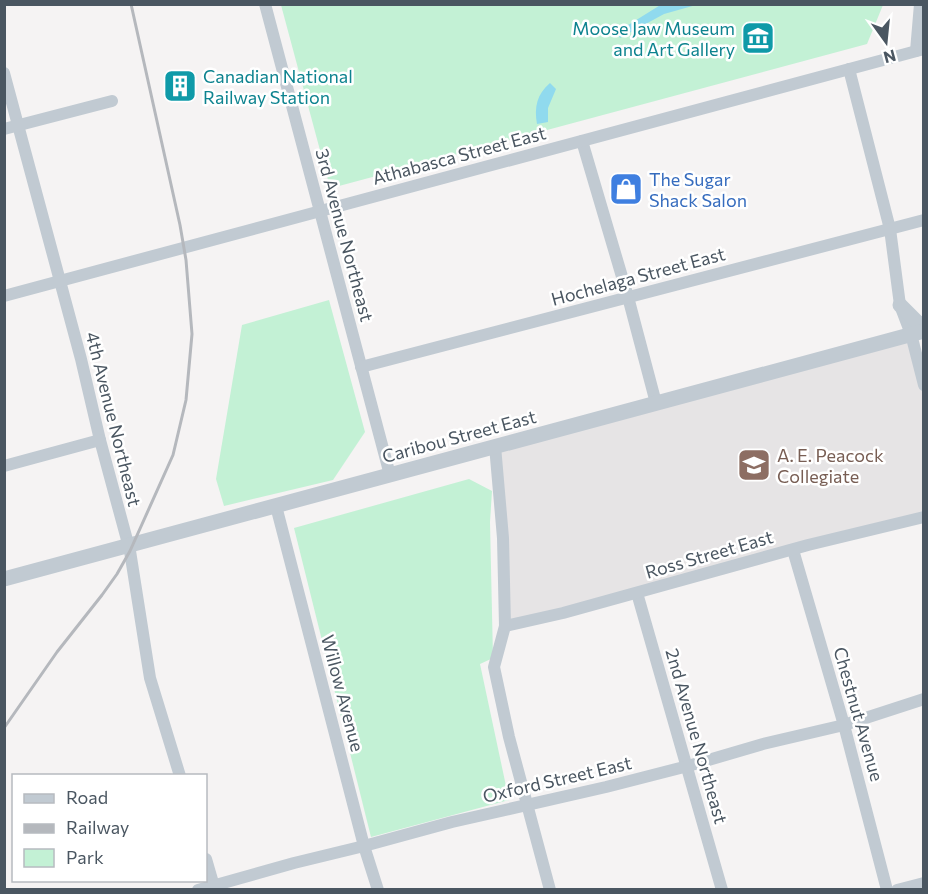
<svg xmlns="http://www.w3.org/2000/svg" width="928" height="894" font-family="Commissioner,sans-serif">
  <rect width="100%" height="100%" fill="#f5f3f3"/>
  <polygon fill="#e6e4e5" points="911,334 923,385 923,517 505,626 495,446"/>
  <g fill="#c3f1d5">
    <polygon points="281,5 883,5 867,44 339,186 328,180"/>
    <polygon points="329,300 365,432 333,480 224,506 216,479 242,325"/>
    <polygon points="469,479 492,491 490,522 493,658 480,664 509,800 371,837 294,528"/>
  </g>
  <g fill="#90daee">
    <polygon points="662,4 696,5 664,14 620,38 617,32"/>
    <path d="M550 83 556 89 548 108V122L537 124C534 107 537 94 550 83Z"/>
  </g>
  <g fill="none" stroke-linecap="round" stroke-linejoin="round">
    <g stroke="#c1cad2" stroke-width="12">
      <polyline points="265,4 390,475"/>
      <polyline points="916,51 920,4"/>
      <polyline points="849,69 890,229 900,305 911,334 924,385"/>
      <polyline points="4,73 81,359 100,440 130,551 150,678 180,776"/>
      <polyline points="4,129 112,101"/>
      <polyline points="582,141 628,297 656,403"/>
      <polyline points="4,296 924,49"/>
      <polyline points="361,367 924,220"/>
      <polyline points="495,446 503,538 505,626 494,667 509,737 550,890"/>
      <polyline points="4,466 100,440"/>
      <polyline points="276,506 364,846 378,890"/>
      <polyline points="793,550 844,725 887,890"/>
      <polyline points="637,593 722,890"/>
      <polyline points="505,626 563,613 808,545 924,517"/>
      <polyline points="206,859 215,890"/>
      <polyline points="198,890 294,863 364,846 452,822 606,787 688,766 763,744 844,725 924,699"/>
      <polyline points="897,890 924,883"/>
    </g>
    <g stroke="#c1cad2" stroke-width="15">
      <polyline points="900,305 917,322 924,326"/>
      <polyline points="4,579 924,331"/>
    </g>
    <polyline stroke="#b5b8bd" stroke-width="3" points="4,728 57,652 102,595 117,574 130,551 173,455 186,400 192,334 186,260 180,225 131,4"/>
  </g>
  <defs>
    <g id="museum-square" transform="scale(1.725)"><rect x="-9" y="-9" width="18" height="18" rx="4" fill="#0f9aa8" stroke="#fff"/><path d="M0-6L6-3V-2H-6V-3ZM-5-1h2V3h-2ZM-1-1h2V3h-2ZM3-1h2V3H3ZM-6 4H6V6H-6Z" fill="#fff"/></g>
    <g id="building-square" transform="scale(1.725)"><rect x="-9" y="-9" width="18" height="18" rx="4" fill="#0f9aa8" stroke="#fff"/><path d="M-4-6H4V6H1V3H-1V6H-4ZM-2.5-4.3h1.7v1.8h-1.7ZM.8-4.3h1.7v1.8H.8ZM-2.5-1h1.7V.8h-1.7ZM.8-1h1.7V.8H.8Z" fill="#fff"/></g>
    <g id="shop-square" transform="scale(1.725)"><rect x="-9" y="-9" width="18" height="18" rx="4" fill="#3f7fe0" stroke="#fff"/><path d="M-5-2.5h2.3a2.7 3.5 0 0 1 5.4 0H5L5.5 6h-11ZM-1.5-2.5h3a1.5 2.3 0 0 0-3 0Z" fill="#fff"/></g>
    <g id="school-square" transform="scale(1.725)"><rect x="-9" y="-9" width="18" height="18" rx="4" fill="#8d6e63" stroke="#fff"/><path d="M0-5L7-2L0 1L-7-2ZM-4 1L0 2.5L4 1V4Q0 6-4 4Z" fill="#fff"/></g>
  </defs>
  <g fill-rule="evenodd">
    <use href="#museum-square" x="758" y="38"/>
    <use href="#building-square" x="180" y="86"/>
    <use href="#shop-square" x="626" y="189"/>
    <use href="#school-square" x="754" y="465"/>
  </g>
  <g text-anchor="middle" dominant-baseline="central" stroke-width="5" stroke-linejoin="round" paint-order="stroke">
    <g font-size="18" fill="#0d838f" stroke="#fff" text-anchor="end">
      <text x="735" y="28">Moose Jaw Museum<tspan x="735" dy="21">and Art Gallery</tspan></text>
      <text x="203" y="76" text-anchor="start">Canadian National<tspan x="203" dy="21">Railway Station</tspan></text>
    </g>
    <g font-size="18" fill="#4a5661" stroke="#fff">
      <text transform="translate(459 155) rotate(-15)">Athabasca Street East</text>
      <text transform="translate(345 235) rotate(75)">3rd Avenue Northeast</text>
      <text transform="translate(638 276) rotate(-15)">Hochelaga Street East</text>
      <text transform="translate(114 419) rotate(76)">4th Avenue Northeast</text>
      <text transform="translate(459 436) rotate(-15)">Caribou Street East</text>
      <text transform="translate(709 554) rotate(-16)">Ross Street East</text>
      <text transform="translate(343 693) rotate(75)">Willow Avenue</text>
      <text transform="translate(859 714) rotate(74)">Chestnut Avenue</text>
      <text transform="translate(697 736) rotate(74)">2nd Avenue Northeast</text>
      <text transform="translate(557 779) rotate(-13)">Oxford Street East</text>
    </g>
    <g font-size="18" fill="#366cbe" stroke="#fff" text-anchor="start">
      <text x="649" y="179">The Sugar<tspan x="649" dy="21">Shack Salon</tspan></text>
    </g>
    <g font-size="18" fill="#785e54" stroke="#fff" text-anchor="start">
      <text x="777" y="455">A. E. Peacock<tspan x="777" dy="21">Collegiate</tspan></text>
    </g>
  </g>
  <rect width="928" height="894" fill="none" stroke="#4a5661" stroke-width="12"/>
  <rect x="12" y="774" width="195" height="108" fill="#ffffff" stroke="#b7bbc0" stroke-width="1.5"/>
  <rect x="24" y="794" width="30" height="9" fill="#c1cad2" stroke="#b7bbc0" stroke-width="1.5"/>
  <text x="66" y="804" font-size="18" fill="#4a5661">Road</text>
  <rect x="24" y="824" width="30" height="9" fill="#b5b8bd" stroke="#b7bbc0" stroke-width="1.5"/>
  <text x="66" y="834" font-size="18" fill="#4a5661">Railway</text>
  <rect x="24" y="849" width="30" height="18" fill="#c3f1d5" stroke="#b7bbc0" stroke-width="1.5"/>
  <text x="66" y="864" font-size="18" fill="#4a5661">Park</text>
  <g transform="translate(886 42) rotate(165)" stroke="#ffffff" stroke-width="4.5" paint-order="stroke">
  <path d="M0-4.5L10 22L0 15L-10 22Z" fill="#4a5661"/>
  <text y="-9" font-size="16" font-weight="bold" text-anchor="middle" fill="#4a5661">N</text>
  </g>
</svg>
